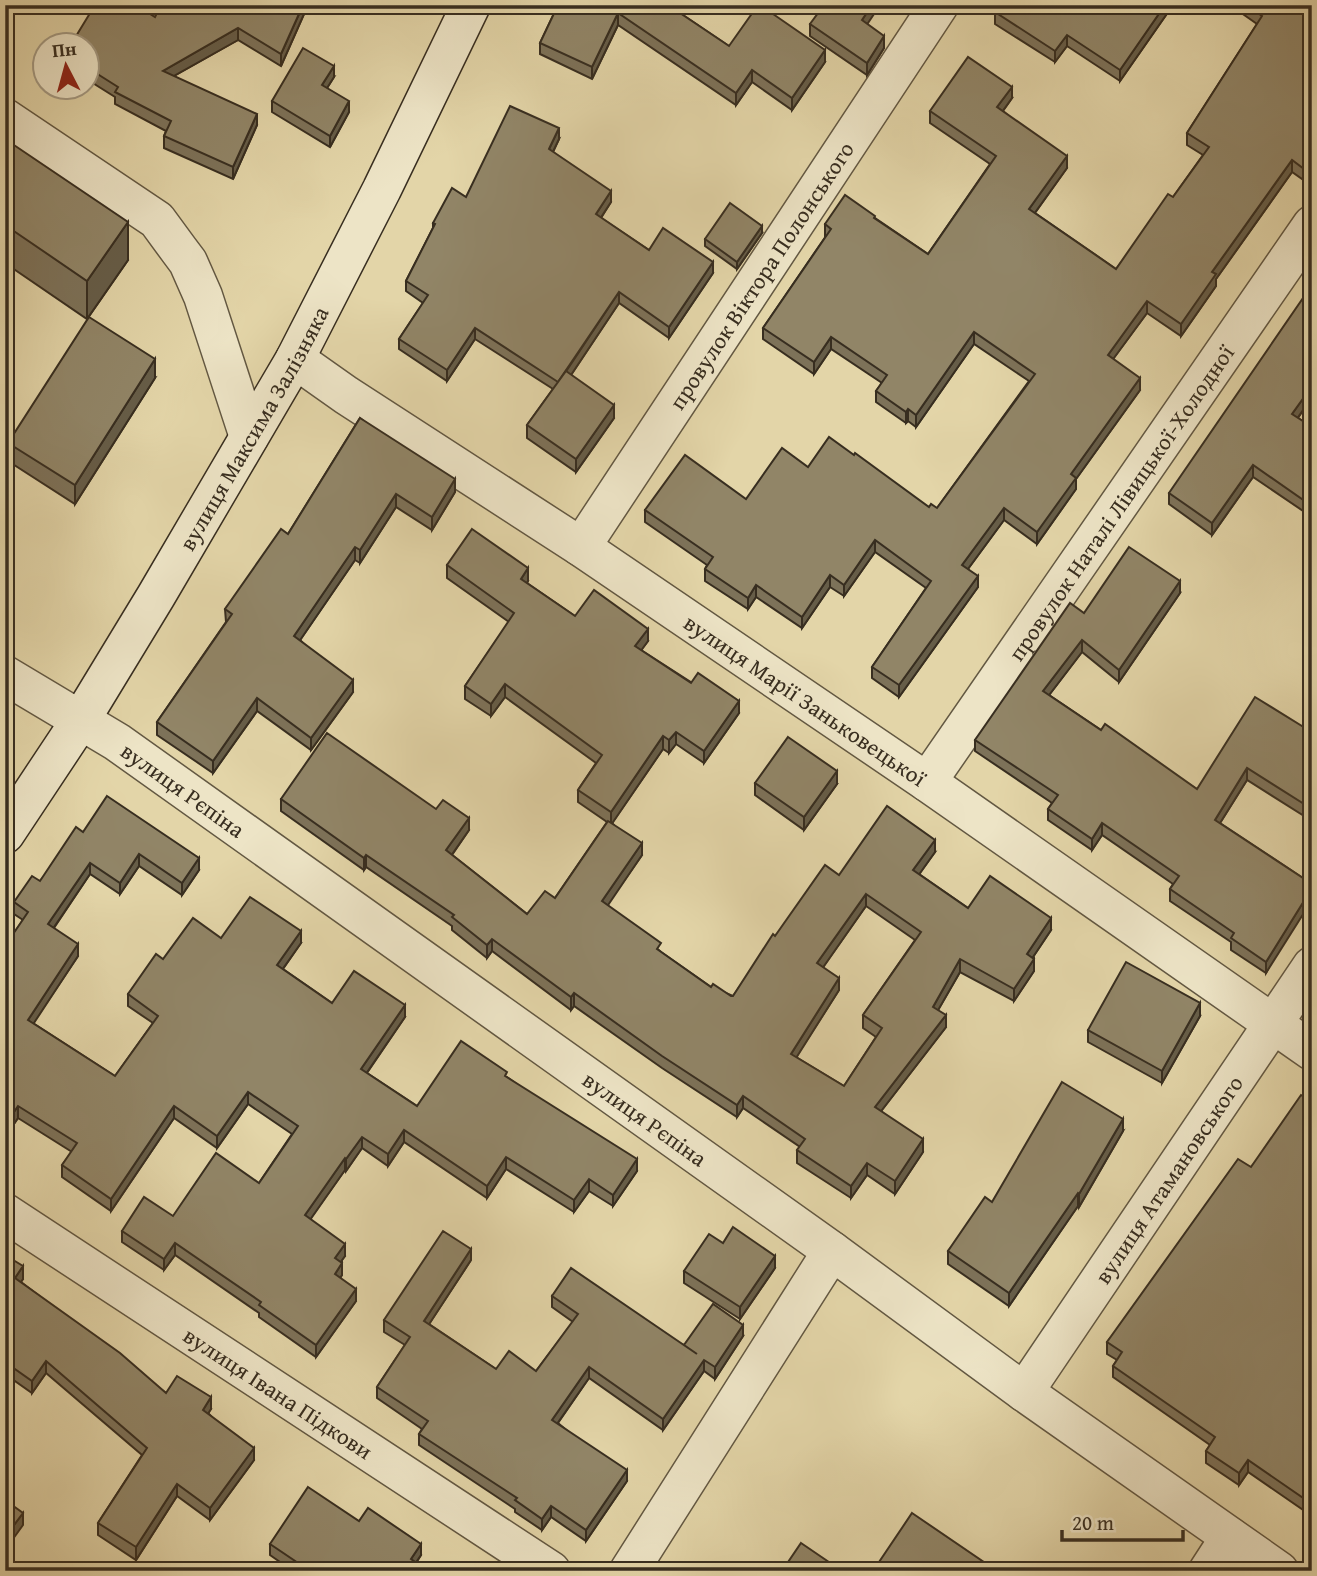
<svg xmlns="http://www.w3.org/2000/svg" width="1317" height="1576" font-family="'Gentium Book Plus',serif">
  <rect width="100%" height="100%" fill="#e3d5a8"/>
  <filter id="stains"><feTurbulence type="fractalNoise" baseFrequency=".00286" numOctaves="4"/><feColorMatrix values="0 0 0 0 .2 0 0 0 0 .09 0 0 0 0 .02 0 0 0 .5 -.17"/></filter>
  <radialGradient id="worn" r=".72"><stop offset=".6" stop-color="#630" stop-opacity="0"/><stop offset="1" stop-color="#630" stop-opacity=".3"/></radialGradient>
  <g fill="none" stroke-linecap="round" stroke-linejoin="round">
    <g stroke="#635842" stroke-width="41">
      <g id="minor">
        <polyline points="5,118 157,220 179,250 188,262 203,296 249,437"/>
        <path id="s1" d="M295 359 346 395 581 547 927 782 1312 1051"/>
        <path id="s2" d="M581 547 939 5"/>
        <path id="s3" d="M5 675 117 742 832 1251 1024 1392 1279 1571"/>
        <path id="s4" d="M927 782 1312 225"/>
        <path id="s5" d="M5 1213 551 1571"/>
        <path id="s6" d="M1024 1392 1312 966"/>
        <polyline points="629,1571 832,1251"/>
        <polyline points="1208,1571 1230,1537"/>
      </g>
    </g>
    <g stroke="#382e20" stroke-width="41">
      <g id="secondary">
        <path id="s7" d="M5 834 80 721 156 596 295 359 382 189 471 5"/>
      </g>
    </g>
    <use href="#minor" stroke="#ede4c6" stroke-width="38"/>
    <use href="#secondary" stroke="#ede4c6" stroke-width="38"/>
  </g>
  <g fill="#7d7259" stroke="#382e20" stroke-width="2" fill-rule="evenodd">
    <polygon points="161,5 308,5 281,66 238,40 174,76 257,125 233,179 164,148 164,136 166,131 115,104 115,97 88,80 88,46 155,17"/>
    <polygon points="558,5 668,5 729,46 825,62 792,110 752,82 736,105 618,25 592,79 540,54 540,43"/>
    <polygon points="1000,5 1173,5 1120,81 1067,46 1055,62 995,24 995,12"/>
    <polygon points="1230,5 1312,5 1312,186 1292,172 1216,279 1216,286 1181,336 1147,313 1113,359 1140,390 1076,479 1076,489 1037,544 1004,520 968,569 978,587 899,697 872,678 872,667 926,588 875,552 844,596 830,587 802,628 756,597 748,609 705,581 705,569 707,565 645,522 645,510 746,499 808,467 929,507 937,508 1029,381 974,344 916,427 908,421 906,423 876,402 876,391 882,383 831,349 814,374 763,339 763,328 826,236 825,236 825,224 875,218 928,254 990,164 930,123 930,111 1012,98 1003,111 1067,168 1035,213 1116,269 1173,197 1203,155 1187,145 1187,133 1257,24"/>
    <polygon points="810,24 867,24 884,48 867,75 810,36"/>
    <polygon points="334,77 327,88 349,112 330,147 272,112 272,101"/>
    <polygon points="5,139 128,260 87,319 5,263"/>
    <polygon points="559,139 553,152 611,202 601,218 649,250 713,273 669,338 619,303 571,375 614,418 576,472 527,438 527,425 553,389 475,339 447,381 399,349 399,339 423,303 406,291 406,281 433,228 433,223 466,197"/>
    <polygon points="762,233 737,269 705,246 705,239"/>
    <polygon points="155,378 75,504 8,461 8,443"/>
    <polygon points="1312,397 1298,418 1312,427 1312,517 1253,477 1212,535 1169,504 1169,493"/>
    <polygon points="360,418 455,492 432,530 396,507 360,563 355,560 300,640 353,692 311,750 257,711 213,773 157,735 157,722 226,622 225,609 288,534"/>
    <path d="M447 565 528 581 527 583 575 616 648 641 641 650 739 713 704 763 676 744 669 753 663 749 612 823 642 855 607 905 661 952 711 987 733 996 775 936 839 875 935 852 919 874 968 908 1051 930 1033 957 1034 971 1014 1001 960 972 938 1010 946 1027 881 1111 923 1152 895 1194 867 1175 851 1198 797 1163V1150L800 1147 743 1108 737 1117 662 1068 574 1006 571 1010 492 951 487 958 452 930V926L366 867 364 870 281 811V799L436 809 469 830 452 855 527 914 555 898 607 822 578 802V790L596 763 505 697 491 716 465 699V686L509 622 447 578ZM866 906 915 940 863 1015V1028L876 1037 844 1086 796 1057 839 990 823 967Z"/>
    <polygon points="1180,593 1119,682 1082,652 1049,695 1101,730 1197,789 1310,731 1312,728 1312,821 1247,780 1220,823 1312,884 1266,973 1231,950 1231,942 1170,901 1170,889 1173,884 1102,835 1092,850 1048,820 1048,809 1052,803 975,751 975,740 1084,613"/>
    <polygon points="755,783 837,784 804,830 755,795"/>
    <polygon points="83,832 199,870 182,895 139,866 120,894 90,874 54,928 78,956 33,1023 115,1076 153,1023 128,1006 128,994 163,959 221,938 301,943 283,969 332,1003 405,1017 367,1073 417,1106 507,1077 637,1171 613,1206 589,1191 574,1212 506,1169 487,1198 404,1142 388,1166 362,1148 346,1171 345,1170 310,1219 345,1256 340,1262 342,1275 340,1278 356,1301 316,1357 259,1317 259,1313 175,1255 164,1270 122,1242 122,1231 173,1216 259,1183 292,1134 248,1104 217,1148 174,1118 111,1211 62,1177 62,1165 72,1152 18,1118 5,1137 5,946 23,920 14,914 14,902 40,881"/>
    <polygon points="1200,1016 1162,1083 1088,1042 1088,1030"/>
    <polygon points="1312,1102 1312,1516 1248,1472 1239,1485 1206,1463 1206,1451 1210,1445 1113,1377 1113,1366 1117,1360 1107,1354 1107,1342 1251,1167"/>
    <polygon points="1123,1131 1079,1207 1078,1206 1009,1306 948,1264 948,1251 992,1202"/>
    <polygon points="723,1243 775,1268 740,1319 684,1283 684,1271"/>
    <polygon points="5,1255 23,1279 21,1282 166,1393 211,1409 208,1413 254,1460 210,1520 177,1496 136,1560 98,1535 98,1523 142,1455 46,1373 32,1393 5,1374"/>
    <polygon points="471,1260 429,1324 496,1369 536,1371 573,1322 552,1307 552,1296 684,1345 743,1336 715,1379 704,1371 663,1430 589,1378 558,1423 627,1481 586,1541 551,1517 542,1530 515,1512 515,1509 419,1445 419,1434 422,1429 377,1398 377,1387 405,1345 384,1332 384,1320"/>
    <polygon points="359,1521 421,1555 416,1563 428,1571 293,1571 270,1555 270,1544"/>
  </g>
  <g fill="#665d48" stroke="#382e20" stroke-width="2">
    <polygon points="303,5 308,5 281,66 281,54"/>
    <polygon points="872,5 880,5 862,32 862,20"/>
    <polygon points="1165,5 1173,5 1120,81 1120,70"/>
    <polygon points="618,13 618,25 592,79 592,67"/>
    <polygon points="238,28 238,40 163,82 163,71"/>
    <polygon points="1067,35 1067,46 1055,62 1055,51"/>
    <polygon points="884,36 884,48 867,75 867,63"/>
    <polygon points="825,50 825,62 792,110 792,98"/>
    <polygon points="334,66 334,77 322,96 322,85"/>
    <polygon points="752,70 752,82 736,105 736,93"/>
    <polygon points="1012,87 1012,98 997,119 997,107"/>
    <polygon points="349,101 349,112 330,147 330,136"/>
    <polygon points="257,114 257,125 233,179 233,167"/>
    <polygon points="559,128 559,139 549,160 549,149"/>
    <polygon points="1067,156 1067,168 1029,221 1029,209"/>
    <polygon points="1292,160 1292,172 1216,279 1216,286 1181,336 1181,324 1212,272"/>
    <polygon points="611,191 611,202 596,225 596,214"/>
    <polygon points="128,222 128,260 87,319 87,281"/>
    <polygon points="762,226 762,233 737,269 737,262"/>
    <polygon points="713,262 713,273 669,338 669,327"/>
    <polygon points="619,292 619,303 559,393 559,382"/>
    <polygon points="1147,301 1147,313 1108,366 1108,355"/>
    <polygon points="475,328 475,339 447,381 447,370"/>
    <polygon points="974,332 974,344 916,427 916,415"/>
    <polygon points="831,337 831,349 814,374 814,362"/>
    <polygon points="155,359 155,378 75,504 75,485"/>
    <polygon points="1140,378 1140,390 1076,479 1076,489 1037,544 1037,532 1071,474"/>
    <polygon points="1312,386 1312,397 1292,426 1292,414"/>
    <polygon points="614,405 614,418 576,472 576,459"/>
    <polygon points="908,409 908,421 906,423 906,412"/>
    <polygon points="1253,465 1253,477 1212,535 1212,523"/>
    <polygon points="455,479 455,492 432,530 432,517"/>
    <polygon points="396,494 396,507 360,563 360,550"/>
    <polygon points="1004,508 1004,520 962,577 962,565"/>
    <polygon points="875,540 875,552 844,596 844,585"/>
    <polygon points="355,547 355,560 294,649 294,636"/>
    <polygon points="528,568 528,581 521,591 521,579"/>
    <polygon points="830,575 830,587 802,628 802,617"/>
    <polygon points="978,576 978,587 899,697 899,685"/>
    <polygon points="1180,581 1180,593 1119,682 1119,670"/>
    <polygon points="756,585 756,597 748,609 748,598"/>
    <polygon points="648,629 648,641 635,659 635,646"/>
    <polygon points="1082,640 1082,652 1043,703 1043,691"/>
    <polygon points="353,680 353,692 311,750 311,738"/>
    <polygon points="505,684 505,697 491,716 491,704"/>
    <polygon points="257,698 257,711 213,773 213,761"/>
    <polygon points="739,701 739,713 704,763 704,751"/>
    <polygon points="676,732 676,744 669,753 669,740"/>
    <polygon points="663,736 663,749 611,825 611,812"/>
    <polygon points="1247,768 1247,780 1215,831 1215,820"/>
    <polygon points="837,771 837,784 804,830 804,817"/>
    <polygon points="469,818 469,830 446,863 446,850"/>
    <polygon points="1102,823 1102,835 1092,850 1092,839"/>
    <polygon points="935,840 935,852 913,883 913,870"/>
    <polygon points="642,843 642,855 602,914 602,901"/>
    <polygon points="139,854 139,866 120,894 120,883"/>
    <polygon points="366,855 366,867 364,870 364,858"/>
    <polygon points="199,858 199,870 182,895 182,883"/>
    <polygon points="90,863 90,874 48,936 48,924"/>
    <polygon points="1312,888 1312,900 1266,973 1266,962"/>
    <polygon points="866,894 866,906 817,976 817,963"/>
    <polygon points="1051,918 1051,930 1027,966 1027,954"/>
    <polygon points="301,931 301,943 277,977 277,965"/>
    <polygon points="492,939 492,951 487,958 487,945"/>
    <polygon points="78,944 78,956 28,1032 28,1020"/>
    <polygon points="960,959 960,972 933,1019 933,1007"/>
    <polygon points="1034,959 1034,971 1014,1001 1014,989"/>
    <polygon points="839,978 839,990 791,1066 791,1054"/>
    <polygon points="574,993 574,1006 571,1010 571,997"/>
    <polygon points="1200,1003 1200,1016 1162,1083 1162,1071"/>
    <polygon points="405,1005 405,1017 361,1081 361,1069"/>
    <polygon points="946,1015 946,1027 875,1119 875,1107"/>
    <polygon points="248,1092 248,1104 217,1148 217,1136"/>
    <polygon points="743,1096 743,1108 737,1117 737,1105"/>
    <polygon points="18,1106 18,1118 5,1137 5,1125"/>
    <polygon points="174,1106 174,1118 111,1211 111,1199"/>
    <polygon points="1123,1119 1123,1131 1079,1207 1079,1194"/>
    <polygon points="404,1130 404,1142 388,1166 388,1154"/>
    <polygon points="362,1137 362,1148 346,1171 346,1159"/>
    <polygon points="923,1139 923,1152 895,1194 895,1181"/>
    <polygon points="506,1157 506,1169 487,1198 487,1186"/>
    <polygon points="345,1158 345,1170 305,1227 305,1215"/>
    <polygon points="637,1159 637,1171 613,1206 613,1195"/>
    <polygon points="867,1163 867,1175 851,1198 851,1186"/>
    <polygon points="589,1179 589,1191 574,1212 574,1200"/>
    <polygon points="1078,1193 1078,1206 1009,1306 1009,1293"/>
    <polygon points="175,1243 175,1255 164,1270 164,1259"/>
    <polygon points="345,1244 345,1256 335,1270 335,1258"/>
    <polygon points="471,1249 471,1260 424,1332 424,1321"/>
    <polygon points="775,1256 775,1268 740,1319 740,1307"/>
    <polygon points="342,1263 342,1275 335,1286 335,1274"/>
    <polygon points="23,1266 23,1279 15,1290 15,1278"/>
    <polygon points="356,1289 356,1301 316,1357 316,1345"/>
    <polygon points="743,1325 743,1336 715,1379 715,1367"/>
    <polygon points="704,1360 704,1371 663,1430 663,1419"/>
    <polygon points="46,1361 46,1373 32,1393 32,1381"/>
    <polygon points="589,1367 589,1378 552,1431 552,1420"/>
    <polygon points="211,1397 211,1409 203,1422 203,1410"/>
    <polygon points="254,1448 254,1460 210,1520 210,1508"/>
    <polygon points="1248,1460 1248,1472 1239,1485 1239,1473"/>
    <polygon points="627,1470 627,1481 586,1541 586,1530"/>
    <polygon points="177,1484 177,1496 136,1560 136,1547"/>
    <polygon points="551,1506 551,1517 542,1530 542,1519"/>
    <polygon points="23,1513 23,1525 5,1550 5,1537"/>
    <polygon points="421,1544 421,1555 411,1570 411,1559"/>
  </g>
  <g fill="#918567" stroke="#382e20" stroke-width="2" fill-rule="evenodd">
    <polygon points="95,5 136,5 155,17 161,5 303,5 281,54 238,28 163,71 257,114 233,167 164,136 171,121 115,92 118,87 88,68 88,46 70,46"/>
    <polygon points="558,5 668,5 729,46 758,5 760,5 825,50 792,98 752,70 736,93 618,13 592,67 540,43"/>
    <polygon points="824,5 872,5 862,20 884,36 867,63 810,24"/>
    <polygon points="1000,5 1165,5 1120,70 1067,35 1055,51 995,12"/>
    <polygon points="1247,5 1312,5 1312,175 1292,160 1212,272 1216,274 1181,324 1147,301 1108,355 1140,378 1071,474 1076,478 1037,532 1004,508 962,565 978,576 899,685 872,667 931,581 875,540 844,585 830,575 802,617 756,585 748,598 705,569 713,557 645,510 685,455 746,499 782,448 808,467 829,437 854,455 855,453 929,507 931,504 937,508 1035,374 974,332 916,415 908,409 906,412 876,391 887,375 831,337 814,362 763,328 831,229 825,224 845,195 875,216 874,218 928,254 996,156 930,111 968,57 1012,87 997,107 1067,156 1029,209 1116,269 1168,194 1173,197 1209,147 1187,133 1262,16"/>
    <polygon points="303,48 334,66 322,85 349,101 330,136 272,101"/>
    <polygon points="510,106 559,128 549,149 611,191 596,214 649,250 663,228 713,262 669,327 619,292 558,382 475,328 447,370 399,339 428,295 406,281 435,224 433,223 452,188 466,197"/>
    <polygon points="5,139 128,222 87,281 5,225"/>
    <polygon points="730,203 762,226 737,262 705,239"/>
    <polygon points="1312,285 1312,386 1292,414 1312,427 1312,506 1253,465 1212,523 1169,493"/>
    <polygon points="89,317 155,359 75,485 8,443"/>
    <polygon points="566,371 614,405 576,459 527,425"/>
    <polygon points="360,418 455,479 432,517 396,494 360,550 355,547 294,636 353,680 311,738 257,698 213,761 157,722 232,614 225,609 281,529 288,534"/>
    <polygon points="472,529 528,568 521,579 575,616 594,590 648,629 635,646 691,683 698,673 739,701 704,751 676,732 669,740 663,736 611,812 578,790 602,755 505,684 491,704 465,686 514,613 447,565"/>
    <polygon points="1129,547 1180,581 1119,670 1082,640 1043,691 1101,730 1105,724 1197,789 1255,697 1310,731 1312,728 1312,809 1247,768 1215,820 1312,884 1312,888 1266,962 1231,938 1234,933 1170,889 1179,876 1102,823 1092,839 1048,809 1058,795 975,740 1070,603 1084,613"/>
    <path d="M327 733 436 809 443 800 469 818 446 850 527 914 545 891 555 898 608 821 642 843 602 901 661 943 657 949 711 987 713 984 731 996H733L773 934 775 936 825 865 839 875 887 806 935 840 913 870 968 908 990 876 1051 918 1027 954 1034 959 1014 989 960 959 933 1007 946 1015 875 1107 923 1139 895 1181 867 1163 851 1186 797 1150 805 1139 743 1096 737 1105 662 1056 574 993 571 997 492 939 487 945 452 917 454 915 366 855 364 858 281 799ZM866 894 921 932 863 1015 882 1028 844 1086 791 1054 839 978 817 963Z"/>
    <polygon points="788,737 837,771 804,817 755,783"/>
    <polygon points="107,796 199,858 182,883 139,854 120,883 90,863 48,924 78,944 28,1020 115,1076 158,1016 128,994 156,954 163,959 193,918 221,938 250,897 301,931 277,965 332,1003 354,971 405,1005 361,1069 417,1106 461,1041 507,1072 505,1076 637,1159 613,1195 589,1179 574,1200 506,1157 487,1186 404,1130 388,1154 362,1137 346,1159 345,1158 305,1215 345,1244 335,1258 342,1263 335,1274 356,1289 316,1345 259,1305 261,1302 175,1243 164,1259 122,1231 144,1197 173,1216 216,1153 259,1183 298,1126 248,1092 217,1136 174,1106 111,1199 62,1165 77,1143 18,1106 5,1125 5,946 28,912 14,902 32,876 40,881 76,827 83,832"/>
    <polygon points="1126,962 1200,1003 1162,1071 1088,1030"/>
    <polygon points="1062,1082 1123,1119 1079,1194 1078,1193 1009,1293 948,1251 985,1197 992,1202"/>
    <polygon points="1301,1095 1312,1102 1312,1411 1309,1415 1312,1417 1312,1504 1248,1460 1239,1473 1206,1451 1215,1437 1113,1366 1122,1352 1107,1342 1238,1159 1251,1167"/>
    <polygon points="733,1227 775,1256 740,1307 684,1271 709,1234 723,1243"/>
    <polygon points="443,1231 471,1249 424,1321 496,1369 509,1351 536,1371 578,1314 552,1296 571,1268 697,1354 684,1345 713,1304 743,1325 715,1367 704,1360 663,1419 589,1367 552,1420 627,1470 586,1530 551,1506 542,1519 515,1500 517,1498 419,1434 428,1421 377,1387 410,1337 384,1320"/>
    <polygon points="5,1255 23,1266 15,1278 120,1353 166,1393 177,1376 211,1397 203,1410 254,1448 210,1508 177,1484 136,1547 98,1523 147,1448 46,1361 32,1381 5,1362"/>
    <polygon points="308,1487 359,1521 368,1508 421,1544 411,1559 428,1571 310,1571 270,1544"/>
    <polygon points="5,1500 23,1513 5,1537"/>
    <polygon points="912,1513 997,1571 873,1571"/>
    <polygon points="801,1543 842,1571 782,1571"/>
    <polygon points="227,1563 239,1571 222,1571"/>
  </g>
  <g text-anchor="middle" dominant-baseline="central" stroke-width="6" stroke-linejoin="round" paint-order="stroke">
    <g font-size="23" fill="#382e20" stroke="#ede4c6">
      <text stroke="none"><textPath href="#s2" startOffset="326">провулок Віктора Полонського</textPath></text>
      <text stroke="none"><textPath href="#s7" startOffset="476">вулиця Максима Залізняка</textPath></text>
      <text stroke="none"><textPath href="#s4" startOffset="340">провулок Наталі Лівицької-Холодної</textPath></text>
      <text stroke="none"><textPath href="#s1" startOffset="614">вулиця Марії Заньковецької</textPath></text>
      <text stroke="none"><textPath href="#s3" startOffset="212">вулиця Рєпіна</textPath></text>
      <text stroke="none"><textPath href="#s3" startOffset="779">вулиця Рєпіна</textPath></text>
      <text stroke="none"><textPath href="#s6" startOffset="257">вулиця Атамановського</textPath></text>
      <text stroke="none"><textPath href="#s5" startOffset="327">вулиця Івана Підкови</textPath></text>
    </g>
  </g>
  <rect width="1317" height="1576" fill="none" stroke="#e3d5a8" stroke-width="28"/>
  <rect x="7" y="7" width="1303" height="1562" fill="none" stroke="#382e20" stroke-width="3.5"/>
  <rect x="14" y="14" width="1289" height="1548" fill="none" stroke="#382e20" stroke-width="2"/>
  <g transform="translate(66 66) rotate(354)"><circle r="33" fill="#ede4c6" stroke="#a59b84" stroke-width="2"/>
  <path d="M0-5L12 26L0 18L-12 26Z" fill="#8f2418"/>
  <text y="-10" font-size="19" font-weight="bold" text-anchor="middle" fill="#382e20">Пн</text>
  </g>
  <path d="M1062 1530v10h121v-10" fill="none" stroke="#382e20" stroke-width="3.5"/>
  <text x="1072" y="1530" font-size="21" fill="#382e20" stroke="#ede4c6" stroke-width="5" paint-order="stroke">20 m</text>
  <rect width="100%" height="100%" filter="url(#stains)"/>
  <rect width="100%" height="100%" fill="url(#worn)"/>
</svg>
